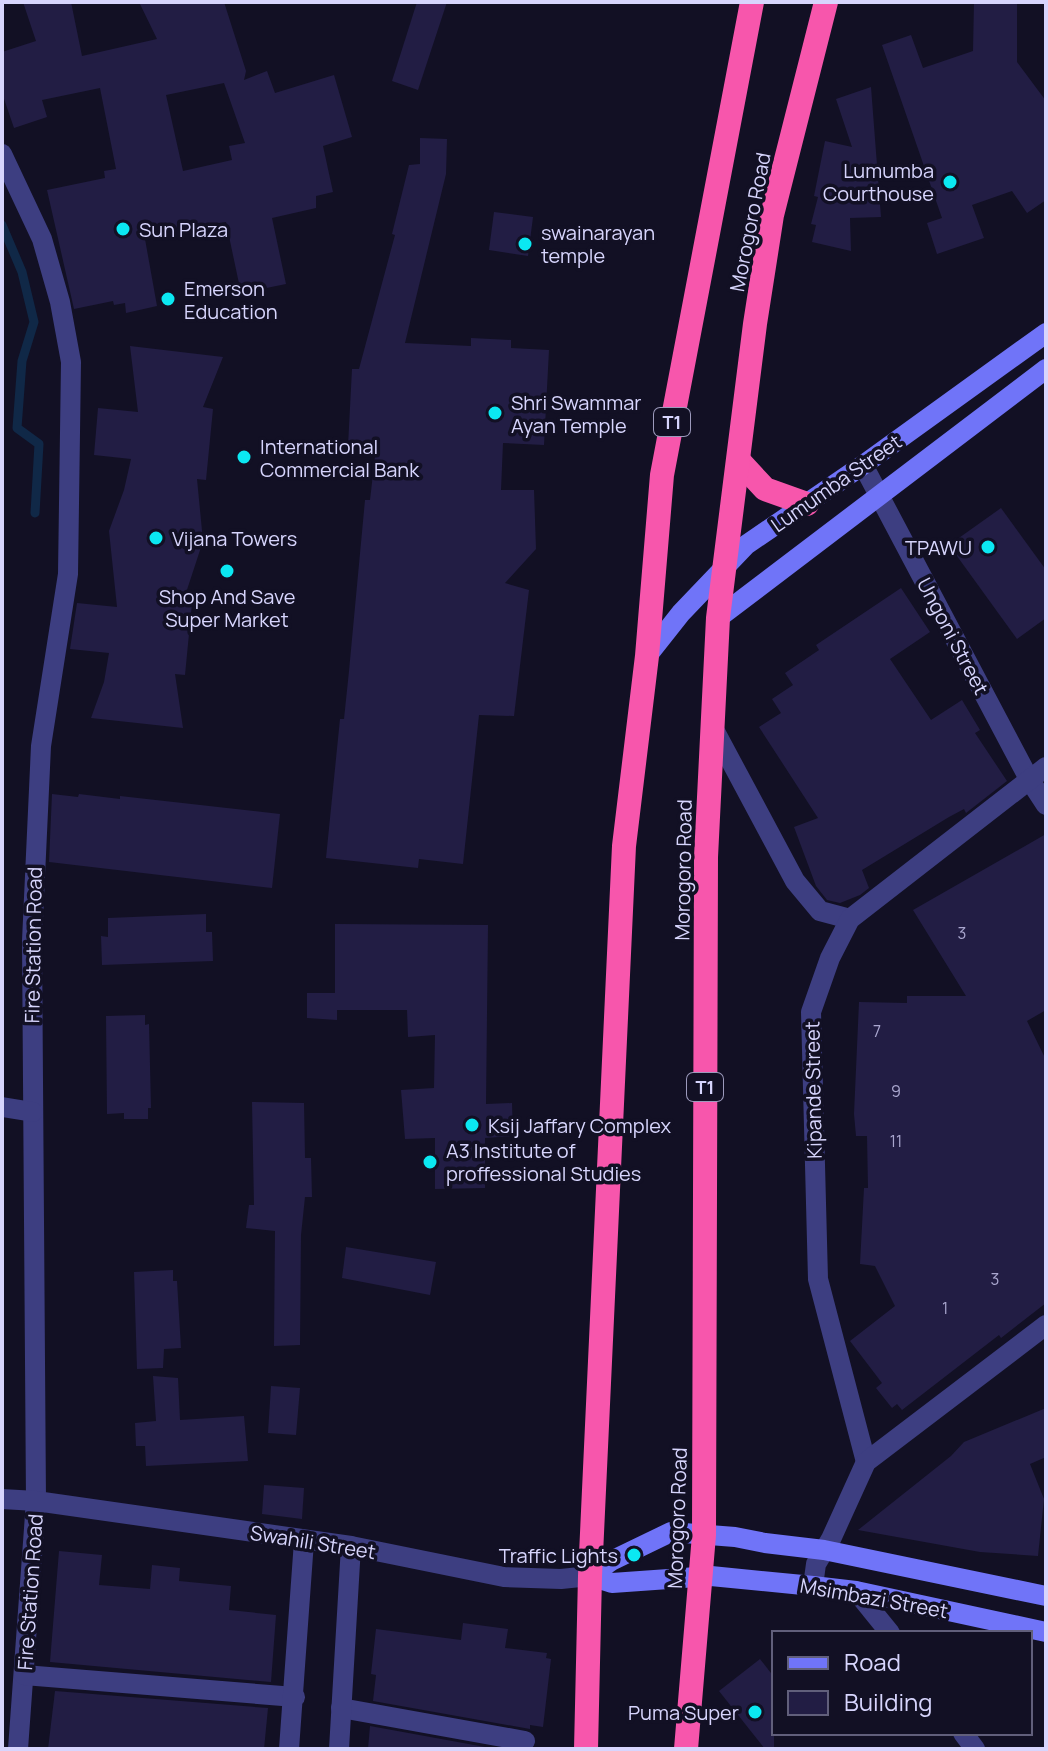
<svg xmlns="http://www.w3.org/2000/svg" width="1048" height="1751" font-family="Manrope,sans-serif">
  <rect width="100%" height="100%" fill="#121024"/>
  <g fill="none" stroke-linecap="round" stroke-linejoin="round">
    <polyline stroke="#102847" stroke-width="9" points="2,225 22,272 34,322 22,361 17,428 39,444 35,513"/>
  </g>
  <g fill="#221d44" fill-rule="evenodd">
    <path d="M23 2H71L82 56 157 39 139 2H224L246 71 244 80 267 71 275 93 334 75 352 137 323 146 333 192 316 196V208L272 218 286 284 241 293 226 222 145 239 157 306 126 313 125 303 114 305 113 301 74 309 47 190 105 178 104 171 116 169 100 88 42 100 47 117 14 128 2 93V52L36 41ZM224 83 245 143 229 146 232 160 183 171 166 95Z"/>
    <polygon points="417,2 447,2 418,90 392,81"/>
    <polygon points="974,2 1017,2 1017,62 1046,101 1046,200 1027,213 1012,191 972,205 984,238 937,254 927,223 942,218 882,45 911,35 923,68 973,51"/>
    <polygon points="871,87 881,217 850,218 851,251 812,242 816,225 811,224 818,197 814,196 825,141 852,147 836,99"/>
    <polygon points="420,138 447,139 446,174 405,343 471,346 471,338 511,340 511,348 549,350 544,445 503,443 501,490 534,490 536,549 505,583 529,590 514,716 479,715 463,864 419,859 418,868 326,858 340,719 344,719 349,671 365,500 370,500 376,448 348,446 352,369 359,369 395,235 392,234 409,165 420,164"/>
    <polygon points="494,212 533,217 528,256 489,250"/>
    <polygon points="130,346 223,357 203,407 213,409 206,480 197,479 203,541 183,602 192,603 185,675 175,674 183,728 91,718 104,682 109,653 70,649 77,603 117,607 109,531 124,490 131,459 94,455 98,408 138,412"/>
    <polygon points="1001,508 1046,570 1046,618 1017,639 949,545"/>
    <polygon points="901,588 930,632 890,659 931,720 962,700 980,730 975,733 1007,781 966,813 964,809 949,817 862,870 869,888 860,895 840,903 827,900 816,886 794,827 818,818 759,727 781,713 772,699 793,685 785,673 819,650 816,645"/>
    <polygon points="52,794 78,797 79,794 120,799 120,796 280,814 272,888 49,862"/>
    <polygon points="1046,834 1046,1010 1027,1021 1046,1060 1046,1303 1001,1338 999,1335 902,1410 897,1404 892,1408 876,1388 882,1383 850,1341 895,1306 875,1266 860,1264 864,1188 868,1188 867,1136 856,1136 854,1114 859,1002 907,1003 907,996 966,996 913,910"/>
    <polygon points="206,914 206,932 212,932 213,961 102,965 101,936 108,937 108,918"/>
    <polygon points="335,924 488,925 486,1104 512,1103 513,1136 485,1138 485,1188 435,1189 435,1138 405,1139 401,1090 434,1088 435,1035 408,1037 407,1010 337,1010 337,1020 307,1018 307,993 335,993"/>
    <polygon points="145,1015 145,1025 149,1024 151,1108 148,1108 148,1119 124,1119 124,1113 107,1114 106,1016"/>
    <polygon points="252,1102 304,1103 305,1158 311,1158 312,1197 305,1197 301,1235 300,1345 274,1346 275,1231 246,1228 249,1205 254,1205"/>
    <polygon points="346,1247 436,1262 430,1295 342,1278"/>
    <polygon points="173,1270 173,1281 177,1281 181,1348 164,1349 163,1368 137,1369 134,1272"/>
    <polygon points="153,1376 178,1378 180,1420 244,1416 248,1461 146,1466 145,1446 136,1446 135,1423 156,1421"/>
    <polygon points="271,1386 300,1388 296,1435 268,1433"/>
    <polygon points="1046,1408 1046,1457 1030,1464 1044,1499 1038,1556 980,1552 858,1530 951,1456 964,1442"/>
    <polygon points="264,1485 304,1488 302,1519 262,1514"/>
    <polygon points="59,1551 102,1555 99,1585 150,1589 152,1565 180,1568 179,1581 231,1586 229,1610 276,1615 271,1682 50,1662"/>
    <polygon points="463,1623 508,1629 505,1648 547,1653 546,1658 551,1659 543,1727 530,1725 530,1729 373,1701 376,1675 371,1674 376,1629 461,1640"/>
    <polygon points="760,1659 774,1677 774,1749 765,1749 719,1691"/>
    <polygon points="55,1691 268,1708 264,1749 48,1749"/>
    <polygon points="370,1726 496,1749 368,1749"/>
  </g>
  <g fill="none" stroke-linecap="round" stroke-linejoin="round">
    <g stroke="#3d3e81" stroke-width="20">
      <polyline points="2,154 42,239 60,302 71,362 68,574 41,746 32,941 36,1501 18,1749"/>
      <polyline points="863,465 1029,779 1046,805"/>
      <polyline points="711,724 795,881 820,911 850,919"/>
      <polyline points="2,1107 33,1112"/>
      <polyline points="866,1462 818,1279 811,1012 830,958 850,919 1046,767"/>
      <polyline points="2,1499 36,1501 351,1546 504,1577 561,1579 590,1576"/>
      <polyline points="813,1586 816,1564 831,1539 866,1462 1046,1325"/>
      <polyline points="856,1591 890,1633"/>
      <polyline points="24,1675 295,1697"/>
      <polyline points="341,1708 525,1741"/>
      <polyline points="963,1733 975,1749"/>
      <polyline points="289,1749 304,1541"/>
      <polyline points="339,1749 351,1546"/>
    </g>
    <g stroke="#7074f8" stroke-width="20">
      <polyline points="718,618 1046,369"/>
      <polyline points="647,656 681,613 746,545 863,465 1046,333"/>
      <polyline points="590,1576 611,1561 671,1532 735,1537 765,1543 824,1550 1046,1596"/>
      <polyline points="590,1576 612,1583 711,1576 813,1586 856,1591 1046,1632"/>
    </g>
    <g stroke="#f756ac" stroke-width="24">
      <polyline points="739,461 765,489 807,504"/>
      <polyline points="586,1749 590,1576 624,846 647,656 662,475 752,2"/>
      <polyline points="686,1749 704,1535 706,857 718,618 755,324 772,215 826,2"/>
    </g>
  </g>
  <g fill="#0be8f2" stroke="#121024" stroke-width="3">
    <circle cx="950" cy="182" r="8"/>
    <circle cx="123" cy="229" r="8"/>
    <circle cx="525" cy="244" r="8"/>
    <circle cx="168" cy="299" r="8"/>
    <circle cx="495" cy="413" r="8"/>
    <circle cx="244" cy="457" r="8"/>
    <circle cx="156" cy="538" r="8"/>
    <circle cx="988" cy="547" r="8"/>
    <circle cx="227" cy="571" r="8"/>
    <circle cx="472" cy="1125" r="8"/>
    <circle cx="430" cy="1162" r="8"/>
    <circle cx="634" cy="1555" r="8"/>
    <circle cx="755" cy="1712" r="8"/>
  </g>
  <g text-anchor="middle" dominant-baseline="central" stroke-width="7" stroke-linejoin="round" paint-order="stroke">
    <g font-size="16" fill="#aaa7cf">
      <text x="962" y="933">3</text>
      <text x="877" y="1031">7</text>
      <text x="896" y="1091">9</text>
      <text x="896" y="1141">11</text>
      <text x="995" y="1279">3</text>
      <text x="945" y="1308">1</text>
    </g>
    <g fill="#121024" stroke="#9c9abc" stroke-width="2">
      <rect x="654" y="408" width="36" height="28" rx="6"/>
      <rect x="687" y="1073" width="36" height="28" rx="6"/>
    </g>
    <g font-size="18" font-weight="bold" fill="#d7d5fd">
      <text x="672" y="422">T1</text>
      <text x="705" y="1087">T1</text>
    </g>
    <g font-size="20" fill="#d7d5fd" stroke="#121024" text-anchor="start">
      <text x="934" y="170" text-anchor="end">Lumumba<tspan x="934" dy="23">Courthouse</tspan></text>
      <text x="139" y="229">Sun Plaza</text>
      <text x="541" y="232">swainarayan<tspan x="541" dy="23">temple</tspan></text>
      <text x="184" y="288">Emerson<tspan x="184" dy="23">Education</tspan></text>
      <text x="511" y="402">Shri Swammar<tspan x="511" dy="23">Ayan Temple</tspan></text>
      <text x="260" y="446">International<tspan x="260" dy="23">Commercial Bank</tspan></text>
      <text x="172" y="538">Vijana Towers</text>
      <text x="972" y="547" text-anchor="end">TPAWU</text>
      <text x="227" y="596" text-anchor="middle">Shop And Save<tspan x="227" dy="23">Super Market</tspan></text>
      <text x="488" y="1125">Ksij Jaffary Complex</text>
      <text x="446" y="1150">A3 Institute of<tspan x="446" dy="23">proffessional Studies</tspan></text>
      <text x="618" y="1555" text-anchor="end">Traffic Lights</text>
      <text x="739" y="1712" text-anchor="end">Puma Super</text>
    </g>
    <g font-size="20" fill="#d7d5fd" stroke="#121024">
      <text transform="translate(750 222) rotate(-79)">Morogoro Road</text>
      <text transform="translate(836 483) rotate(-35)">Lumumba Street</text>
      <text transform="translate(953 636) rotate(62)">Ungoni Street</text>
      <text transform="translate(683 870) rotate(-89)">Morogoro Road</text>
      <text transform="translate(33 945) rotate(-89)">Fire Station Road</text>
      <text transform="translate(813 1090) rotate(-91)">Kipande Street</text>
      <text transform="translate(677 1518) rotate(-88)">Morogoro Road</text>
      <text transform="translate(313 1542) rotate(9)">Swahili Street</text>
      <text transform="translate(30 1592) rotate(-86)">Fire Station Road</text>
      <text transform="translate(874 1598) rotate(10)">Msimbazi Street</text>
    </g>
  </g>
  <rect width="1048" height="1751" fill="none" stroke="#d7d5fd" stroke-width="8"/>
  <rect x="772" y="1631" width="260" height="104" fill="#121024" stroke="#615f7b" stroke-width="2"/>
  <rect x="788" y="1657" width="40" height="12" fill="#7074f8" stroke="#615f7b" stroke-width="2"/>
  <text x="844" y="1671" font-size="24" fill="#d7d5fd">Road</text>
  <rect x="788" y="1691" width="40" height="24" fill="#221d44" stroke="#615f7b" stroke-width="2"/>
  <text x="844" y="1711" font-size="24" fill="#d7d5fd">Building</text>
</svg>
